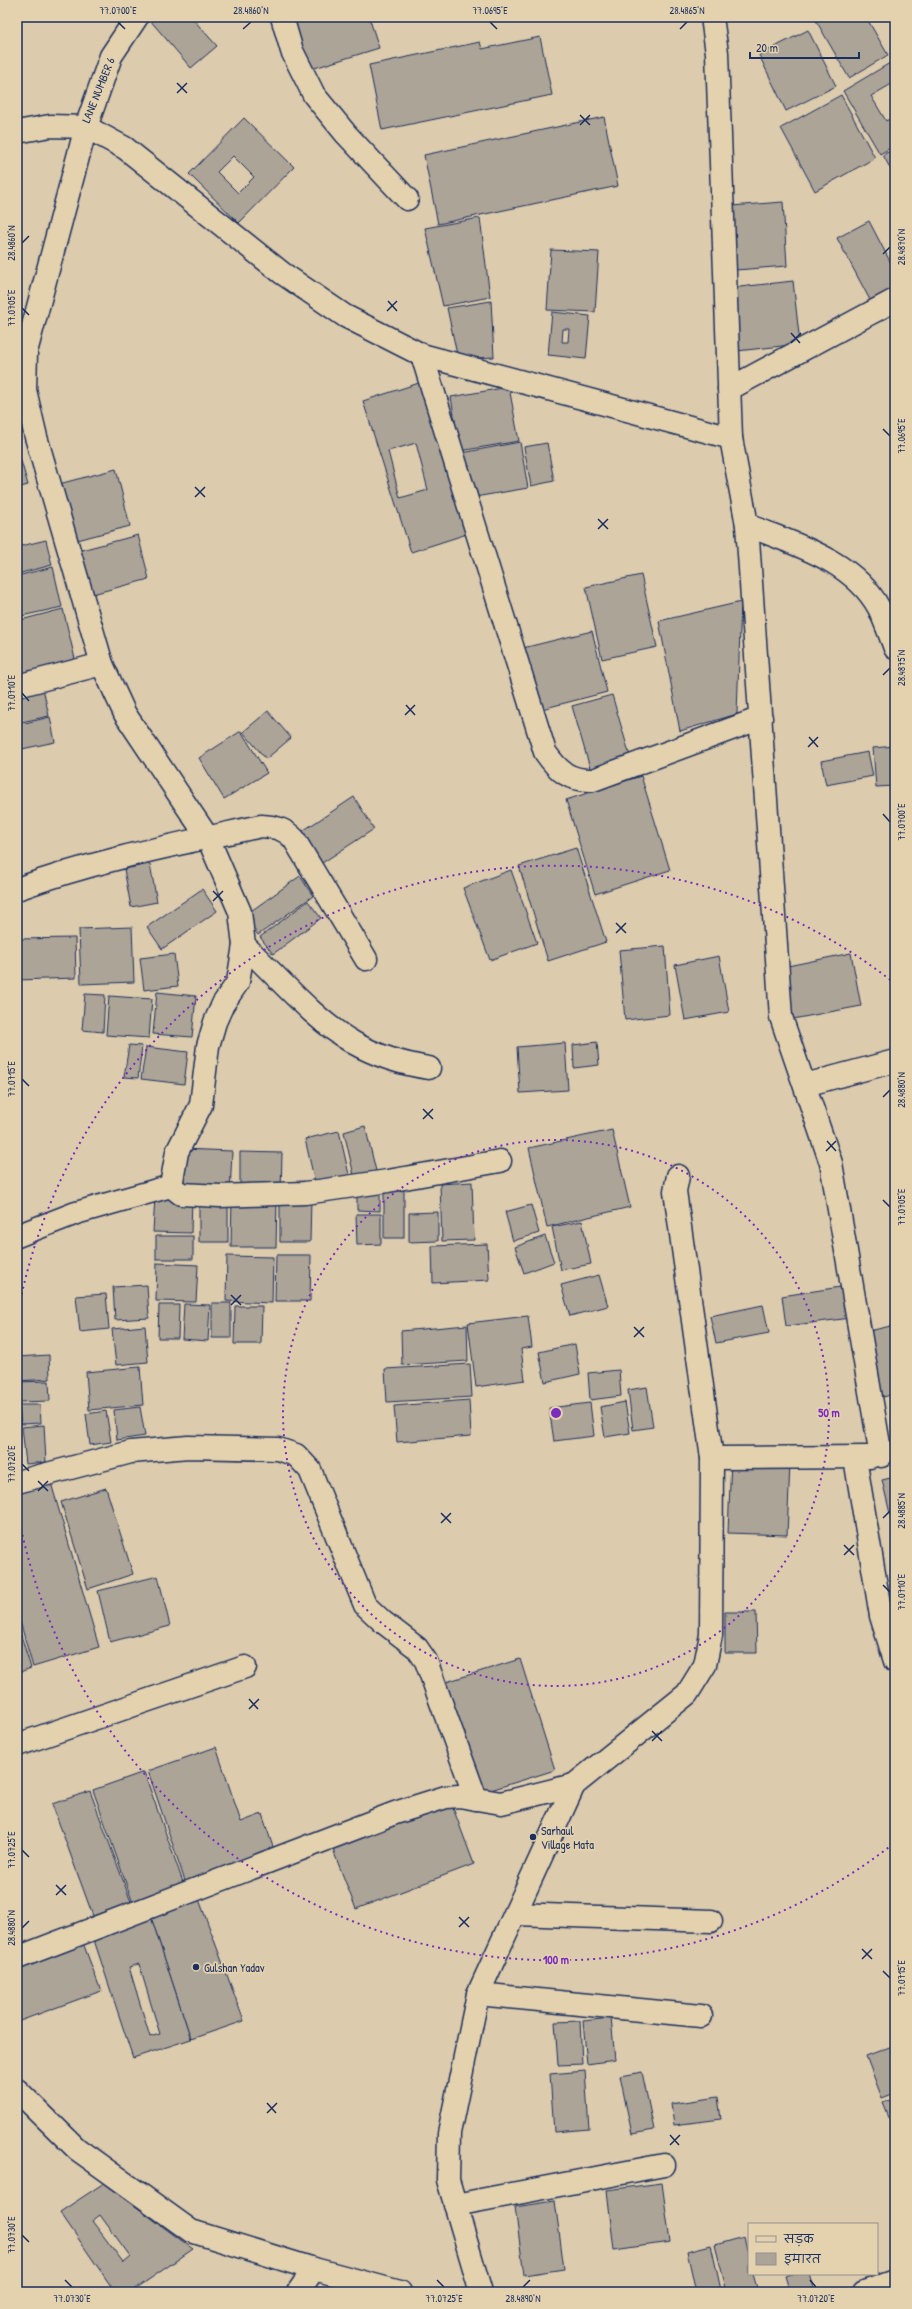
<svg xmlns="http://www.w3.org/2000/svg" width="912" height="2309" font-family="'Patrick Hand','Playpen Sans Deva',sans-serif">
  <rect width="100%" height="100%" fill="#dccbac"/>
  <filter id="ink" filterUnits="userSpaceOnUse"><feTurbulence type="fractalNoise" baseFrequency=".025" numOctaves="2"/><feDisplacementMap in="SourceGraphic" scale="8" xChannelSelector="R" yChannelSelector="G"/><feConvolveMatrix kernelMatrix="1 2 1 2 8 2 1 2 1" color-interpolation-filters="sRGB"/></filter>
  <g filter="url(#ink)">
    <g fill="#ada498" stroke="#1b2f5e" fill-rule="evenodd">
      <polygon points="151,17 191,17 217,46 191,68 149,19"/>
      <polygon points="298,17 369,17 379,48 308,70 293,19"/>
      <polygon points="814,17 866,17 888,55 849,78"/>
      <polygon points="808,30 836,86 786,111 759,55"/>
      <polygon points="540,37 552,95 382,130 369,65 480,42 482,49"/>
      <polygon points="895,60 895,82 871,96 886,121 895,116 895,145 880,154 843,91"/>
      <polygon points="841,95 875,158 815,191 781,128"/>
      <polygon points="604,117 618,186 438,224 424,155"/>
      <path d="M244 118 294 167 239 223 189 174ZM233 156 254 177 238 193 217 172Z"/>
      <polygon points="895,148 895,177 883,155"/>
      <polygon points="783,202 787,266 736,270 731,206"/>
      <polygon points="480,218 490,297 443,306 425,228"/>
      <polygon points="869,221 895,271 895,287 870,300 837,238"/>
      <polygon points="551,250 599,252 595,312 547,310"/>
      <polygon points="793,281 800,344 737,351 731,288"/>
      <polygon points="17,292 18,292 17,349"/>
      <polygon points="491,301 494,357 458,359 447,308"/>
      <path d="M552 312 590 316 586 359 548 355ZM563 329H569L568 342H562Z"/>
      <path d="M419 383 467 534 411 552 363 401ZM416 443 428 490 400 498 388 451Z"/>
      <polygon points="509,387 519,441 460,451 451,397"/>
      <polygon points="520,442 528,488 469,498 462,453"/>
      <polygon points="547,443 554,481 531,486 524,447"/>
      <polygon points="17,447 28,485 17,488"/>
      <polygon points="116,469 130,526 70,542 55,485"/>
      <polygon points="138,535 149,579 85,596 74,552"/>
      <polygon points="46,540 52,565 17,574 17,547"/>
      <polygon points="53,567 62,607 17,617 17,576"/>
      <polygon points="641,575 657,647 602,659 586,587"/>
      <polygon points="741,602 737,714 680,731 659,621"/>
      <polygon points="63,609 76,663 19,678 17,621"/>
      <polygon points="592,631 607,692 538,710 523,648"/>
      <polygon points="43,688 49,716 17,723 17,693"/>
      <polygon points="612,695 632,763 592,775 572,706"/>
      <polygon points="268,711 291,738 266,759 243,732"/>
      <polygon points="50,717 55,742 17,750 17,725"/>
      <polygon points="241,731 267,773 224,799 199,758"/>
      <polygon points="895,746 895,786 876,787 873,748"/>
      <polygon points="868,752 873,776 826,785 821,761"/>
      <polygon points="641,776 670,870 595,894 566,800"/>
      <polygon points="354,797 374,829 322,863 301,832"/>
      <polygon points="576,848 606,942 548,961 519,866"/>
      <polygon points="150,864 157,902 131,907 124,869"/>
      <polygon points="511,870 537,943 490,960 463,888"/>
      <polygon points="300,876 313,896 258,935 244,916"/>
      <polygon points="202,889 217,911 162,949 147,927"/>
      <polygon points="308,901 321,918 273,954 260,937"/>
      <polygon points="132,927 134,982 81,984 79,929"/>
      <polygon points="75,938 76,978 17,980 17,939"/>
      <polygon points="665,946 670,1015 625,1020 619,950"/>
      <polygon points="851,953 861,1006 793,1019 783,967"/>
      <polygon points="174,954 178,986 144,990 140,958"/>
      <polygon points="719,956 729,1012 685,1020 675,965"/>
      <polygon points="157,992 196,996 192,1037 153,1034"/>
      <polygon points="85,994 105,995 103,1032 82,1030"/>
      <polygon points="109,996 152,999 149,1038 106,1035"/>
      <polygon points="597,1042 599,1065 574,1068 573,1045"/>
      <polygon points="565,1043 568,1090 520,1093 517,1047"/>
      <polygon points="129,1045 142,1046 138,1078 124,1077"/>
      <polygon points="146,1047 188,1052 184,1084 141,1079"/>
      <polygon points="365,1126 378,1179 356,1184 344,1132"/>
      <polygon points="612,1130 630,1207 547,1227 529,1148"/>
      <polygon points="339,1131 350,1179 316,1187 305,1139"/>
      <polygon points="182,1149 232,1151 230,1194 179,1191"/>
      <polygon points="240,1152 282,1153 281,1192 240,1192"/>
      <polygon points="472,1182 474,1240 442,1241 440,1184"/>
      <polygon points="357,1186 380,1186 380,1211 357,1210"/>
      <rect x="384" y="1187" width="20" height="51"/>
      <polygon points="155,1196 192,1197 191,1233 153,1232"/>
      <polygon points="232,1197 277,1198 276,1247 231,1247"/>
      <polygon points="280,1197 311,1197 310,1242 280,1242"/>
      <rect x="199" y="1199" width="29" height="43"/>
      <polygon points="531,1205 539,1233 513,1241 505,1212"/>
      <polygon points="438,1212 438,1241 409,1242 409,1213"/>
      <polygon points="356,1214 381,1214 381,1244 357,1245"/>
      <polygon points="582,1221 591,1264 561,1270 552,1227"/>
      <rect x="156" y="1236" width="37" height="23"/>
      <polygon points="545,1236 554,1262 524,1273 515,1247"/>
      <polygon points="487,1244 489,1280 433,1283 432,1246"/>
      <polygon points="276,1255 311,1255 310,1301 275,1301"/>
      <polygon points="227,1256 273,1257 272,1303 226,1301"/>
      <polygon points="157,1263 198,1265 196,1302 156,1301"/>
      <polygon points="599,1275 608,1306 570,1316 561,1285"/>
      <polygon points="147,1285 149,1318 115,1320 113,1287"/>
      <polygon points="847,1286 851,1318 786,1326 782,1296"/>
      <polygon points="106,1294 109,1329 80,1332 76,1296"/>
      <rect x="212" y="1303" width="19" height="35"/>
      <polygon points="184,1304 210,1305 208,1341 182,1339"/>
      <polygon points="159,1305 179,1305 178,1338 158,1338"/>
      <polygon points="763,1305 769,1333 716,1343 710,1316"/>
      <polygon points="235,1306 262,1306 261,1344 234,1344"/>
      <polygon points="528,1316 532,1347 521,1349 525,1380 476,1387 468,1323"/>
      <polygon points="467,1325 468,1361 402,1365 401,1331"/>
      <polygon points="895,1325 895,1394 879,1398 865,1332"/>
      <polygon points="145,1326 148,1362 116,1365 112,1329"/>
      <polygon points="575,1344 580,1374 545,1382 539,1352"/>
      <polygon points="49,1355 50,1379 17,1381 17,1357"/>
      <polygon points="470,1364 472,1397 387,1402 385,1369"/>
      <polygon points="140,1367 143,1405 89,1410 86,1372"/>
      <polygon points="619,1370 621,1396 590,1400 588,1373"/>
      <polygon points="49,1381 50,1401 19,1402 18,1382"/>
      <polygon points="647,1387 653,1427 633,1430 628,1390"/>
      <polygon points="469,1400 471,1436 397,1442 394,1406"/>
      <polygon points="625,1402 630,1433 605,1437 600,1407"/>
      <polygon points="590,1403 594,1436 554,1441 549,1408"/>
      <polygon points="19,1405 40,1405 41,1423 21,1424"/>
      <polygon points="140,1407 145,1436 117,1440 114,1410"/>
      <polygon points="106,1411 111,1442 90,1445 86,1414"/>
      <polygon points="44,1425 46,1462 26,1464 22,1427"/>
      <polygon points="731,1460 790,1463 787,1535 728,1533"/>
      <polygon points="49,1476 99,1647 33,1667 17,1611 17,1485"/>
      <polygon points="895,1477 895,1534 882,1480"/>
      <polygon points="106,1488 133,1574 88,1589 61,1502"/>
      <polygon points="158,1576 170,1626 110,1642 98,1591"/>
      <polygon points="725,1612 756,1612 757,1653 725,1653"/>
      <polygon points="17,1622 31,1668 17,1673"/>
      <polygon points="520,1659 555,1770 478,1794 443,1683"/>
      <polygon points="216,1747 241,1822 262,1814 275,1853 186,1884 148,1771"/>
      <polygon points="144,1772 184,1885 133,1903 93,1790"/>
      <polygon points="90,1791 131,1902 93,1916 52,1804"/>
      <polygon points="450,1800 474,1864 356,1909 331,1845"/>
      <polygon points="197,1894 244,2021 191,2039 150,1914"/>
      <path d="M150 1914 191 2039 133 2058 92 1934ZM139 1964 160 2034 150 2037 129 1967Z"/>
      <polygon points="83,1943 101,1991 17,2022 17,1967"/>
      <polygon points="611,2018 615,2060 587,2064 583,2021"/>
      <polygon points="580,2021 582,2064 558,2065 555,2022"/>
      <polygon points="895,2045 895,2093 882,2098 866,2056"/>
      <polygon points="585,2071 589,2129 554,2132 550,2074"/>
      <polygon points="642,2072 654,2130 632,2134 620,2076"/>
      <polygon points="718,2097 721,2119 674,2125 671,2104"/>
      <polygon points="895,2098 895,2132 883,2103"/>
      <path d="M104 2183 193 2249 131 2292H115L60 2212ZM100 2215 130 2256 123 2262 92 2221Z"/>
      <polygon points="662,2183 670,2242 614,2250 607,2190"/>
      <polygon points="555,2201 564,2269 524,2275 515,2207"/>
      <polygon points="744,2237 749,2258 749,2274 753,2274 758,2292 727,2292 715,2245"/>
      <polygon points="711,2245 721,2290 696,2292 687,2251"/>
      <polygon points="789,2274 810,2274 815,2292 789,2292 784,2276"/>
    </g>
    <g fill="none" stroke-linecap="round" stroke-linejoin="round">
      <g stroke="#1b2f5e" stroke-width="25">
        <g id="minor">
          <polyline points="137,17 111,56 86,127 26,352 25,390 36,437 102,664 125,714 208,838 240,912 244,945 238,982 223,1004 215,1022 208,1046 201,1105 177,1152 171,1186"/>
          <polyline points="282,17 292,51 314,95 346,134 407,199"/>
          <polyline points="712,17 717,53 731,438 747,525 781,1017 831,1163 881,1456"/>
          <polyline points="17,132 50,126 86,127 125,148 282,273 345,316 422,355 731,438"/>
          <path d="M422 355 545 752C558 771 569 781 593 780L761 718"/>
          <polyline points="729,389 895,300"/>
          <path d="M747 525C794 544 853 560 879 608 885 621 890 635 895 648"/>
          <polyline points="17,686 102,664"/>
          <path d="M17 889C96 860 179 844 261 826 275 827 284 828 294 839L366 959"/>
          <path d="M244 945C277 976 315 1021 354 1043 377 1056 403 1064 429 1068"/>
          <polyline points="805,1085 895,1061"/>
          <polyline points="17,1236 76,1213 171,1186 181,1194 220,1196 305,1193 388,1181 500,1161"/>
          <polyline points="712,1458 870,1457"/>
          <polyline points="855,1458 881,1616 895,1661"/>
          <polyline points="17,1482 131,1452 188,1447 278,1449 296,1455 310,1470 365,1605 383,1622 417,1648 426,1661 476,1799"/>
          <polyline points="17,1745 245,1667"/>
          <polyline points="516,1914 711,1921"/>
          <polyline points="17,1958 395,1813 446,1797 459,1796 501,1803 574,1785"/>
          <polyline points="478,1994 701,2016"/>
          <polyline points="17,2090 77,2149 191,2231 314,2269 400,2292"/>
          <polyline points="455,2205 664,2165"/>
          <polyline points="298,2292 314,2269"/>
          <polyline points="481,2292 448,2180 449,2133 478,1994 574,1785 687,1694 705,1665 711,1635 712,1458 675,1191 678,1176"/>
          <polyline points="864,2292 895,2281"/>
        </g>
      </g>
      <use href="#minor" stroke="#e4d2af" stroke-width="22"/>
    </g>
  </g>
  <path fill="none" stroke="#1b2f5e" stroke-width="1.5" d="M118 22 125 29M490 22 497 29M243 29 251 22M680 29 687 22M177 83 187 93M177 93 187 83M580 115 590 125M580 125 590 115M22 243 29 236M883 254 890 247M388 301 397 311M22 308 29 315M387 311 397 301M791 333 800 343M791 343 801 333M883 429 890 436M195 487 205 497M195 497 205 487M598 519 608 529M598 529 608 519M883 675 890 668M22 693 29 701M406 705 415 715M405 715 415 705M809 737 818 747M808 747 818 737M883 814 890 822M213 891 223 901M213 901 223 891M616 923 626 933M616 933 626 923M22 1079 29 1086M883 1097 890 1090M423 1109 433 1119M423 1119 433 1109M827 1141 836 1151M826 1151 836 1141M883 1200 890 1207M231 1295 241 1305M231 1305 241 1295M634 1327 644 1337M634 1337 644 1327M22 1464 29 1471M38 1481 48 1491M38 1491 48 1481M441 1513 451 1523M883 1518 890 1511M441 1523 451 1513M844 1545 854 1555M844 1555 854 1545M883 1585 890 1592M249 1699 258 1709M249 1709 259 1699M652 1731 662 1741M652 1741 662 1731M22 1850 29 1857M56 1885 66 1895M56 1895 66 1885M459 1917 469 1927M459 1927 469 1917M22 1928 29 1921M862 1949 872 1959M862 1959 872 1949M883 1971 890 1978M267 2103 276 2113M267 2113 277 2103M670 2135 679 2145M670 2145 680 2135M22 2235 29 2242M65 2280 72 2287M437 2280 444 2287M810 2280 816 2287M523 2287 530 2280"/>
  <g fill="none" stroke="#7b2cbf" stroke-width="2" stroke-dasharray="2 4">
    <circle cx="556" cy="1413" r="273"/>
    <path d="M893 1844A547 547 0 0 1 17 1508M17 1318A547 547 0 0 1 893 982"/>
  </g>
  <g fill="#1b2f5e" stroke="#e4d2af" stroke-width="1.5">
    <circle cx="533" cy="1837" r="4"/>
    <circle cx="196" cy="1967" r="4"/>
  </g>
  <g text-anchor="middle" dominant-baseline="central" stroke-width="3.5" stroke-linejoin="round" paint-order="stroke">
    <g font-size="12" fill="#1b2f5e" stroke="#e4d2af">
      <text transform="translate(98 90) rotate(-68)">LANE NUMBER 6</text>
    </g>
    <g font-size="12" fill="#1b2f5e" stroke="#e4d2af" text-anchor="start">
      <text x="541" y="1830">Sarhaul<tspan x="541" dy="14">Village Mata</tspan></text>
      <text x="204" y="1967">Gulshan Yadav</text>
    </g>
  </g>
  <circle cx="556" cy="1413" r="6" fill="#7b2cbf" stroke="#e4d2af" stroke-width="2"/>
  <g font-size="12" text-anchor="middle" font-weight="bold" fill="#7b2cbf" stroke="#e4d2af" stroke-width="3.5" stroke-linejoin="round" paint-order="stroke">
    <text x="829" y="1417">50 m</text>
    <text x="556" y="1964">100 m</text>
  </g>
  <rect width="912" height="2309" fill="none" stroke="#e4d2af" stroke-width="44"/>
  <rect x="748" y="2223" width="130" height="52" fill="#e4d2af" stroke="#94918f"/>
  <rect x="756" y="2236" width="20" height="6" fill="#e4d2af" stroke="#94918f"/>
  <text x="784" y="2243" font-size="12" fill="#1b2f5e">सड़क</text>
  <rect x="756" y="2253" width="20" height="12" fill="#ada498" stroke="#94918f"/>
  <text x="784" y="2263" font-size="12" fill="#1b2f5e">इमारत</text>
  <path d="M750 52v6h109v-6" fill="none" stroke="#1b2f5e" stroke-width="2"/>
  <text x="756" y="52" font-size="12" fill="#1b2f5e" stroke="#e4d2af" stroke-width="3" paint-order="stroke">20 m</text>
  <rect x="22" y="22" width="868" height="2265" fill="none" stroke="#1b2f5e" stroke-width="1.5"/>
  <g font-size="10" text-anchor="middle" fill="#1b2f5e">
    <text x="118" y="14">77.0700°E</text>
    <text x="251" y="14">28.4860°N</text>
    <text x="490" y="14">77.0695°E</text>
    <text x="687" y="14">28.4865°N</text>
    <text transform="translate(11 243) rotate(-90)" y="4">28.4860°N</text>
    <text transform="translate(901 247) rotate(-90)" y="4">28.4870°N</text>
    <text transform="translate(11 308) rotate(-90)" y="4">77.0705°E</text>
    <text transform="translate(901 436) rotate(-90)" y="4">77.0695°E</text>
    <text transform="translate(901 668) rotate(-90)" y="4">28.4875°N</text>
    <text transform="translate(11 693) rotate(-90)" y="4">77.0710°E</text>
    <text transform="translate(901 822) rotate(-90)" y="4">77.0700°E</text>
    <text transform="translate(11 1079) rotate(-90)" y="4">77.0715°E</text>
    <text transform="translate(901 1090) rotate(-90)" y="4">28.4880°N</text>
    <text transform="translate(901 1207) rotate(-90)" y="4">77.0705°E</text>
    <text transform="translate(11 1464) rotate(-90)" y="4">77.0720°E</text>
    <text transform="translate(901 1511) rotate(-90)" y="4">28.4885°N</text>
    <text transform="translate(901 1592) rotate(-90)" y="4">77.0710°E</text>
    <text transform="translate(11 1850) rotate(-90)" y="4">77.0725°E</text>
    <text transform="translate(11 1928) rotate(-90)" y="4">28.4880°N</text>
    <text transform="translate(901 1978) rotate(-90)" y="4">77.0715°E</text>
    <text transform="translate(11 2235) rotate(-90)" y="4">77.0730°E</text>
    <text x="72" y="2302">77.0730°E</text>
    <text x="444" y="2302">77.0725°E</text>
    <text x="523" y="2302">28.4890°N</text>
    <text x="816" y="2302">77.0720°E</text>
  </g>
</svg>
